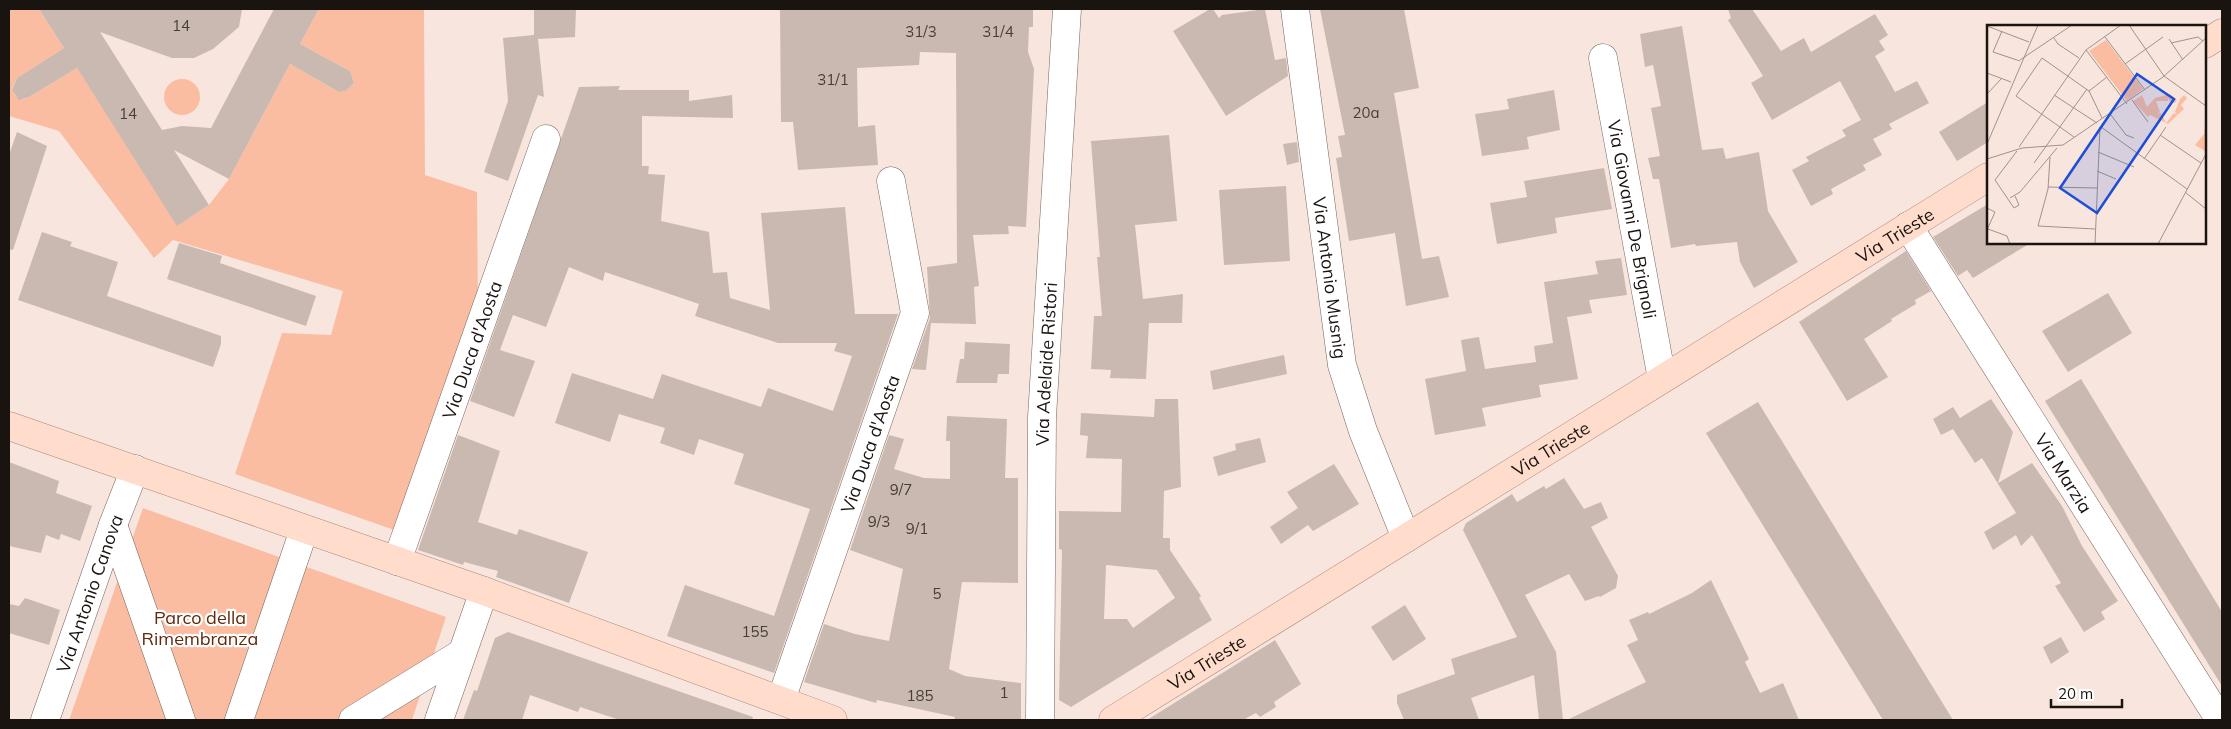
<svg xmlns="http://www.w3.org/2000/svg" width="2231" height="729" font-family="Mulish,sans-serif">
  <rect width="100%" height="100%" fill="#f8e6de"/>
  <g fill="#fabda2">
    <polygon points="9,9 39,9 64,48 17,78 12,89 16,96 23,99 29,97 77,68 178,225 209,205 229,179 290,64 339,92 346,91 354,83 350,71 300,44 319,9 424,9 425,175 477,192 478,310 397,531 235,474 282,333 331,335 343,291 173,240 154,258 59,131 9,116"/>
    <circle cx="182" cy="97" r="18"/>
    <polygon points="143,508 446,617 412,720 69,720"/>
  </g>
  <g fill="#cab9b1" fill-rule="evenodd">
    <polygon points="39,9 242,9 239,27 213,49 194,58 172,58 100,32 162,130 182,126 211,128 274,9 319,9 300,44 350,71 354,83 346,91 339,92 290,64 229,179 174,150 209,205 177,226 77,68 29,97 19,100 12,90 17,78 64,48"/>
    <polygon points="534,9 576,9 575,37 538,39 544,97 538,95 508,181 484,172 508,101 503,38 534,35"/>
    <polygon points="780,9 1033,9 1033,27 1029,27 1028,52 1034,69 1026,227 1008,226 1009,234 973,235 979,286 974,287 976,324 931,323 926,370 912,369 930,318 927,267 957,263 956,53 920,52 919,65 857,68 858,127 875,125 878,165 798,170 793,122 781,122"/>
    <polygon points="1210,9 1213,9 1219,18 1222,15 1265,9 1275,60 1286,58 1288,76 1226,116 1173,31"/>
    <polygon points="1320,9 1404,9 1419,88 1394,93 1422,259 1439,256 1449,297 1406,306 1395,233 1349,241 1336,158 1342,157 1338,136 1345,135"/>
    <polygon points="1728,9 1752,9 1781,51 1804,38 1811,52 1875,14 1888,35 1879,41 1885,50 1875,56 1895,92 1917,81 1929,103 1889,124 1892,129 1873,139 1882,155 1863,165 1866,170 1831,189 1833,194 1811,206 1792,170 1809,161 1806,157 1846,136 1842,130 1861,120 1840,81 1772,120 1751,83 1763,76 1728,20 1731,18"/>
    <polygon points="1682,26 1702,150 1723,148 1726,159 1759,152 1768,211 1798,262 1754,288 1740,262 1737,242 1696,246 1695,244 1671,248 1659,179 1653,179 1648,158 1660,156 1651,108 1661,106 1653,65 1645,67 1640,34"/>
    <polygon points="620,86 618,90 689,90 689,101 732,95 733,118 642,116 642,166 649,166 648,174 665,175 661,221 709,232 713,273 727,272 730,298 770,310 761,213 845,207 855,314 898,314 774,673 667,636 685,585 774,616 810,509 734,484 744,454 699,439 694,455 660,443 665,428 619,414 610,442 555,423 572,373 653,399 662,374 761,407 768,388 833,411 852,356 834,351 837,343 778,343 695,316 699,304 605,272 603,281 569,267 546,327 513,315 500,350 535,361 514,417 470,401 579,87"/>
    <polygon points="1554,90 1560,130 1527,137 1529,149 1482,156 1475,114 1509,109 1507,99"/>
    <polygon points="1988,102 1988,142 1957,161 1939,132"/>
    <polygon points="17,132 47,146 13,250 9,249 9,155"/>
    <polygon points="1169,135 1177,221 1135,225 1143,299 1183,294 1182,323 1149,323 1146,379 1110,378 1111,370 1091,369 1094,316 1102,316 1097,257 1100,257 1091,141"/>
    <polygon points="1297,142 1299,162 1287,165 1283,144"/>
    <polygon points="1604,168 1612,209 1555,218 1557,233 1497,244 1490,203 1527,197 1524,181"/>
    <polygon points="1286,186 1290,261 1224,265 1219,190"/>
    <polygon points="1988,204 1988,242 2032,242 1973,278 1967,270 1958,276 1933,237"/>
    <polygon points="42,232 72,242 70,246 118,262 107,296 221,336 221,344 213,367 18,300"/>
    <polygon points="179,243 222,256 220,263 316,296 306,326 167,279"/>
    <polygon points="1906,251 1931,291 1915,300 1916,304 1891,319 1892,321 1864,339 1888,377 1847,401 1799,322"/>
    <polygon points="1621,258 1627,295 1589,300 1592,313 1567,317 1578,379 1539,385 1541,397 1482,408 1486,426 1435,435 1425,379 1466,371 1461,340 1479,337 1485,369 1536,362 1534,346 1553,343 1544,282 1598,274 1595,261"/>
    <polygon points="2108,293 2132,333 2068,372 2042,331"/>
    <polygon points="965,342 1010,344 1009,374 998,374 997,383 956,383 960,359 964,359"/>
    <polygon points="1284,355 1287,374 1213,390 1210,371"/>
    <polygon points="2081,379 2222,612 2222,686 2045,401"/>
    <path d="M1155 399H1178L1181 487 1164 491 1163 538H1170V550L1201 596 1199 598 1212 620 1071 707 1059 700 1062 550 1059 549V511L1121 512 1122 459 1086 458 1088 436 1080 435 1081 413 1154 417ZM1106 565 1157 570 1175 598 1133 628 1127 619H1104Z"/>
    <polygon points="1991,399 2013,432 1998,483 2032,463 2062,506 2082,546 2118,601 2101,612 2105,619 2084,632 2055,586 2061,583 2032,535 2021,546 2016,535 1993,550 1984,532 2016,513 1982,458 1975,463 1953,429 1941,435 1933,419 1953,407 1960,418"/>
    <polygon points="1758,402 1953,720 1883,720 1706,433"/>
    <polygon points="947,416 1007,419 1005,478 1018,478 1018,583 962,582 949,669 965,676 1021,683 1021,720 954,720 955,717 877,700 876,703 804,682 824,624 855,634 889,641 903,569 850,550 889,435 904,439 894,469 924,478 950,479 950,441 946,441"/>
    <polygon points="458,435 500,451 478,522 517,535 519,529 588,552 569,603 496,577 498,571 464,562 463,565 418,550"/>
    <polygon points="1260,438 1266,462 1218,476 1213,457 1236,450 1235,444"/>
    <polygon points="9,462 59,481 56,493 92,506 80,541 61,534 59,540 46,535 41,553 9,546"/>
    <polygon points="1334,464 1359,504 1313,531 1308,525 1281,544 1270,527 1298,508 1287,492"/>
    <polygon points="1564,478 1584,509 1601,502 1608,518 1591,527 1618,576 1616,588 1600,597 1599,596 1585,601 1569,574 1525,595 1556,652 1563,720 1539,720 1534,675 1471,698 1479,720 1404,720 1397,703 1397,695 1455,674 1451,659 1517,637 1463,530 1466,523 1512,494 1517,502 1544,486 1546,489"/>
    <polygon points="1711,580 1749,659 1745,662 1760,693 1783,683 1799,720 1567,720 1646,682 1627,645 1638,640 1629,620 1648,612 1649,614 1692,593"/>
    <polygon points="25,598 60,610 49,645 9,633 9,604 19,606"/>
    <polygon points="1405,605 1426,639 1393,661 1371,627"/>
    <polygon points="508,632 753,717 752,720 620,720 580,707 578,712 530,695 522,720 463,720 474,690 477,691 495,638"/>
    <polygon points="2061,637 2069,652 2051,664 2043,647"/>
    <polygon points="1275,640 1301,684 1274,702 1276,707 1260,717 1256,713 1243,720 1147,720"/>
  </g>
  <g fill="none" stroke-linecap="round" stroke-linejoin="round">
    <g stroke="#76665f" stroke-width="29">
      <g id="minor">
        <path id="s1" d="M1295 9 1342 365 1363 431 1406 538"/>
        <path id="s2" d="M1603 58 1662 379"/>
        <path id="s3" d="M1908 226 2220 720"/>
        <polyline points="113,525 181,720"/>
        <path id="s4" d="M397 561 546 139"/>
        <path id="s5" d="M781 700 915 313 891 181"/>
        <path id="s6" d="M45 720 113 525 135 469"/>
        <polyline points="239,720 304,530"/>
        <polyline points="353,720 462,653"/>
        <polyline points="439,720 484,591"/>
        <path id="s7" d="M1040 720 1042 417 1067 9"/>
      </g>
    </g>
    <g stroke="#af8674" stroke-width="29">
      <g id="major">
        <polyline points="2205,44 2222,33"/>
        <polyline points="9,426 484,591 833,720"/>
        <path id="s8" d="M1113 720 1988 177"/>
      </g>
    </g>
    <use href="#minor" stroke="#fff" stroke-width="28"/>
    <use href="#major" stroke="#ffdccb" stroke-width="28"/>
  </g>
  <g text-anchor="middle" dominant-baseline="central" stroke-width="4.5" stroke-linejoin="round" paint-order="stroke">
    <g font-size="15" fill="#463d39">
      <text x="181" y="25">14</text>
      <text x="921" y="31">31/3</text>
      <text x="998" y="31">31/4</text>
      <text x="833" y="79">31/1</text>
      <text x="1366" y="112">20a</text>
      <text x="128" y="113">14</text>
      <text x="901" y="489">9/7</text>
      <text x="879" y="521">9/3</text>
      <text x="917" y="528">9/1</text>
      <text x="937" y="593">5</text>
      <text x="755" y="631">155</text>
      <text x="1004" y="692">1</text>
      <text x="920" y="695">185</text>
    </g>
    <g font-size="18" fill="#1a1411" stroke="#fff">
      <text stroke="none"><textPath href="#s2" startOffset="164">Via Giovanni De Brignoli</textPath></text>
      <text stroke="none"><textPath href="#s8" startOffset="920">Via Trieste</textPath></text>
      <text stroke="none"><textPath href="#s1" startOffset="271">Via Antonio Musnig</textPath></text>
      <text stroke="none"><textPath href="#s4" startOffset="224">Via Duca d'Aosta</textPath></text>
      <text stroke="none"><textPath href="#s7" startOffset="356">Via Adelaide Ristori</textPath></text>
      <text stroke="none"><textPath href="#s5" startOffset="271">Via Duca d'Aosta</textPath></text>
      <text stroke="none"><textPath href="#s8" startOffset="515">Via Trieste</textPath></text>
      <text stroke="none"><textPath href="#s3" startOffset="292">Via Marzia</textPath></text>
      <text stroke="none"><textPath href="#s6" startOffset="134">Via Antonio Canova</textPath></text>
      <text stroke="none"><textPath href="#s8" startOffset="110">Via Trieste</textPath></text>
    </g>
    <g font-size="18" fill="#602a0d" stroke="#fff">
      <text x="200" y="617">Parco della<tspan x="200" dy="21">Rimembranza</tspan></text>
    </g>
  </g>
  <g transform="translate(1987 25)">
    <rect width="219" height="219" fill="#f8e6de"/>
    <path d="M119 15 156 64 140 76 102 26ZM183 69 190 75 188 78 182 76V72L181 76H169L173 87 170 89 174 88 179 98 187 88 191 90 188 87 193 74 197 70 200 73 194 80 197 84 181 99 163 90 161 92 146 76 155 70 160 82 168 73ZM219 89V126H218L208 120 217 109Z" fill="#fabda2"/>
    <path fill="none" stroke="#9f928c" stroke-width="1" d="M142 0 177 51 219 81M0 1 42 17M15 6 6 27 33 36M118 12 158 65M67 13 71 19 92 33M182 14 196 35M184 18 211 12 216 16M99 25 140 79M33 35 85 0M138 39 176 12M0 48 24 57M102 66 120 52M0 69 15 53M67 70 110 98M145 75 161 97M124 90 139 110 147 113M114 102 200 164M173 110 214 138M87 112 29 71 55 33 102 66 115 93M0 119 51 0M32 122 99 25 134 0M111 127 147 142M63 132 61 164 51 201 108 204M0 134 35 123 76 120 176 52 219 13M157 134 179 102M47 138 100 64M110 146 129 154M61 162 110 163M198 167 219 184M28 171 32 180 27 183 8 155 30 126M23 173 33 167 70 123M0 183 8 187 0 205M1 204 20 211 23 219M108 219 113 102M171 219 219 129"/>
    <path fill="#1d4ed8" fill-opacity="0.15" stroke="#1d4ed8" stroke-width="2.5" d="M150 49 187 74 110 188 73 163Z"/>
    <rect width="219" height="219" fill="none" stroke="#1a1411" stroke-width="2.5"/>
  </g>
  <rect width="2231" height="729" fill="none" stroke="#1a1411" stroke-width="20"/>
  <path d="M2051 699v8h71v-8" fill="none" stroke="#1a1411" stroke-width="2.5"/>
  <text x="2058" y="699" font-size="15" fill="#1a1411" stroke="#ffffff" stroke-width="4" paint-order="stroke">20 m</text>
</svg>
